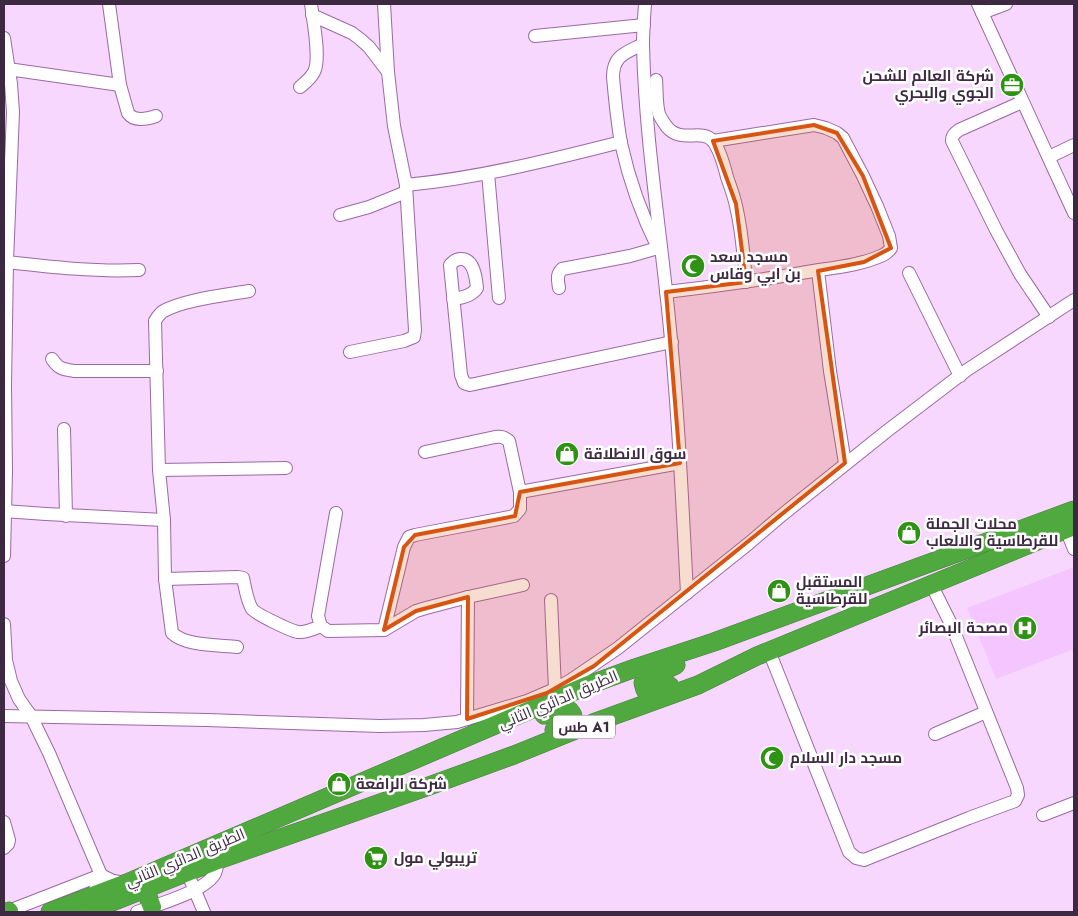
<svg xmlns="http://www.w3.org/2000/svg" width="1078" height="916" font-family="Jost,Cairo,sans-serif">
  <rect width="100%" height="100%" fill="#f7d7fe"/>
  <polygon fill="#f5c5ff" points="1074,567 1074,649 996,679 967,608"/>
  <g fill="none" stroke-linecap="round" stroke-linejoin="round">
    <g stroke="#9a69a5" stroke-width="14">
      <g id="minor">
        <polyline points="384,4 388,72"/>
        <path d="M645 4C644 18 643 32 643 45 645 134 659 221 668 309 678 404 682 498 687 593"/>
        <polyline points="978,4 1074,213"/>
        <polyline points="982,13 1006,4"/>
        <polyline points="312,15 352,33 360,39 369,47 388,72 394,126 406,185 415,330 414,337 404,341 350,352"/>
        <polyline points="535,36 644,25"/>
        <polyline points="4,38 11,84 13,112 7,262 5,386 6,471 4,556"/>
        <path d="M643 44C626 53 613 55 613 77 615 99 617 121 621 143 629 180 642 216 659 250"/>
        <polyline points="8,69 120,85 109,4"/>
        <path d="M656 80C657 91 656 104 659 114 661 119 664 123 667 127 681 144 702 128 713 141 720 150 724 165 727 177 730 186 734 196 736 206 742 231 744 257 746 282"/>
        <path d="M120 85 128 113C134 122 147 119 156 116"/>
        <path d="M300 87C305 83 311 78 314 72 321 59 313 20 311 4"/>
        <path d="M1022 102 959 130C955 133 952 135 952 141L996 230 1020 274 1049 317"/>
        <polyline points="1049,157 1074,145"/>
        <polyline points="488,173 499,298"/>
        <path d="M406 185C479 178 550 160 621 142"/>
        <polyline points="340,215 369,207 406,192"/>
        <path d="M7 262C51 267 95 272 139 270"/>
        <polyline points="818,271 830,371 845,463"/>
        <polyline points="909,273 960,376"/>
        <path d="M559 288C558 280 556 275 562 269L630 256 658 248"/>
        <path d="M666 292C718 286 768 279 819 270 840 267 864 264 883 255 887 253 889 251 891 248L889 236 877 206 863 176 843 138 837 133 826 128 814 125 713 141"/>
        <path d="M453 299C462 298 472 296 477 288 476 278 474 258 460 259 455 259 453 262 450 265L461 375 464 383 470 385 672 342"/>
        <path d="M52 359C59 369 62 369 74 371H157"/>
        <polyline points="64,429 66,516"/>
        <polyline points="159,470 286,468"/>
        <polyline points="520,492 680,463"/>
        <polyline points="4,511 46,514 164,520"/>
        <polyline points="336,513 318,616 321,626 328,631 384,630 416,611 426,608 468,597 523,585"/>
        <polyline points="1066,529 1074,549"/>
        <path d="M165 579 238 577 243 578C245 587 247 601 252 609 256 614 291 631 298 632 305 633 314 629 321 626"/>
        <polyline points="551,600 555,689"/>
        <polyline points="4,624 6,660 11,681 19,699 31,716 49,753 101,875 98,884 91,897"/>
        <path d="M384 630 404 547 409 537 415 535 514 516 520 509V492L509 441C504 437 501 436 495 437L425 452"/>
        <path d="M237 647C219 645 185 646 172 633L165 579 164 520 159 470 155 321C157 317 159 315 162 312 181 300 226 295 249 291"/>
        <polyline points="769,651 849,852 856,858 864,860 969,818 1015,801 1018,795 1017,788 951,624 931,584"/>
        <polyline points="4,716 207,720 380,726 424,725 457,722 527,701 555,689 571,680 618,648 748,544 782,515 887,431 967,370 1074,300"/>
        <polyline points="467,719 468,597"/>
        <polyline points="935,734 986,712"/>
        <polyline points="1043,815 1074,803"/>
        <polyline points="4,822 9,840 8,844 4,848"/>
        <polyline points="187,872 204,912"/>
        <polyline points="6,912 101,875 113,881 127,883"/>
        <path d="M137 912C156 905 203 892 214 875 217 870 217 865 218 860"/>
      </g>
    </g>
    <g stroke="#4a7c40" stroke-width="19">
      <g id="highway">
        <polyline points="670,686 649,692 645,690 643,683 645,679 676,665"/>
        <path d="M544 715 563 708C570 709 577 716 570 723 566 726 559 728 554 730"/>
        <polyline points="145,889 152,907"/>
        <polyline points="9,911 9,912"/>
        <polyline points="50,912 127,883 586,686 635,668 714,642 1074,510"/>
        <polyline points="87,912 218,860 429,786 514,755 593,723 698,685 757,656 1074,526"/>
      </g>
    </g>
    <use href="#minor" stroke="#fff" stroke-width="12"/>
    <use href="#highway" stroke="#50a93e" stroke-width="18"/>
  </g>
  <path fill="#d75412" fill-opacity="0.2" stroke="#d75412" stroke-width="4" stroke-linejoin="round" d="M814 125 837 133 863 176 891 248 864 262 818 271 845 463 594 666 547 693 467 719 468 597 416 611 384 630 404 547 415 535 515 516 520 492 680 463 666 292 746 282 736 204 713 141Z"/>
  <defs>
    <g id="office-disc" transform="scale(1.25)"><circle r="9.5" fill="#2e9213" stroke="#fff"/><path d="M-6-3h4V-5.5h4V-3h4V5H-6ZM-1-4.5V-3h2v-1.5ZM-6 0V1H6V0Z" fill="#fff"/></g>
    <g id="mosque-disc" transform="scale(1.25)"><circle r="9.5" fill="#2e9213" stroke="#fff"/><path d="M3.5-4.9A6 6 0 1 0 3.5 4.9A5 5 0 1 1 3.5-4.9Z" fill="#fff"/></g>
    <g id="shop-disc" transform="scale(1.25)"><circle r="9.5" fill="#2e9213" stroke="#fff"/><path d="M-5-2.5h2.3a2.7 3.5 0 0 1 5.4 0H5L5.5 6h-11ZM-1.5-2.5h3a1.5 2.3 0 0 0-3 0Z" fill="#fff"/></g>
    <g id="hospital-disc" transform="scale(1.25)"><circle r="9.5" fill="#2e9213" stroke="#fff"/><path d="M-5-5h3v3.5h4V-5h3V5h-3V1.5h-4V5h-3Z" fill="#fff"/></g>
    <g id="supermarket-disc" transform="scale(1.25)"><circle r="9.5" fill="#2e9213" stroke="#fff"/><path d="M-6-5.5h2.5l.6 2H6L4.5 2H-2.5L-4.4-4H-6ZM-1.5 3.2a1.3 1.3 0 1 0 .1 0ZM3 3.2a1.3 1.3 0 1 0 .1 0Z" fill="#fff"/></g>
  </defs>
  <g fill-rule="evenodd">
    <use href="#office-disc" x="1012" y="85"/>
    <use href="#mosque-disc" x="693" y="266"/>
    <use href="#shop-disc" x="567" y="454"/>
    <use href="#shop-disc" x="909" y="533"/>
    <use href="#shop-disc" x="779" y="591"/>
    <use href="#hospital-disc" x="1025" y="628"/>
    <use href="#mosque-disc" x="772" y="758"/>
    <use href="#shop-disc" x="339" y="784"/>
    <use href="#supermarket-disc" x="376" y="858"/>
  </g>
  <g text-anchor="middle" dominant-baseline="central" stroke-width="5" stroke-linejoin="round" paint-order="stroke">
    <rect fill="#fff" stroke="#78697b" stroke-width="1" x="553" y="715.5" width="62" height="23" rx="4"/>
    <g font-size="14" font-weight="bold" fill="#3e2943">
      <text x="584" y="727">طس A1</text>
    </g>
    <g font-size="15" font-weight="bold" fill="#3e2943" stroke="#fff" text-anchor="start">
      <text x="994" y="76" text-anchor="end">شركة العالم للشحن<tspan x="994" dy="17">الجوي والبحري</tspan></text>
      <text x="710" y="257">مسجد سعد<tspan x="710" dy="17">بن ابي وقاس</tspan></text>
      <text x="584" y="454">سوق الانطلاقة</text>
      <text x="926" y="524">محلات الجملة<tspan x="926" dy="17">للقرطاسية والالعاب</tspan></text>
      <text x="796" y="582">المستقبل<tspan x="796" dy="17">للقرطاسية</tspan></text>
      <text x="1008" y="628" text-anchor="end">مصحة البصائر</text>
      <text x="790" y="758">مسجد دار السلام</text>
      <text x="356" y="784">شركة الرافعة</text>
      <text x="394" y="858">تريبولي مول</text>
    </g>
    <g font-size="15" fill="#3e2943" stroke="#fff">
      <text transform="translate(558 700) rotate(-23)">الطريق الدائري الثاني</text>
      <text transform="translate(185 858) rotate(-23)">الطريق الدائري الثاني</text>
    </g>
  </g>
  <rect width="1078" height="916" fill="none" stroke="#3e2943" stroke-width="10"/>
</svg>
